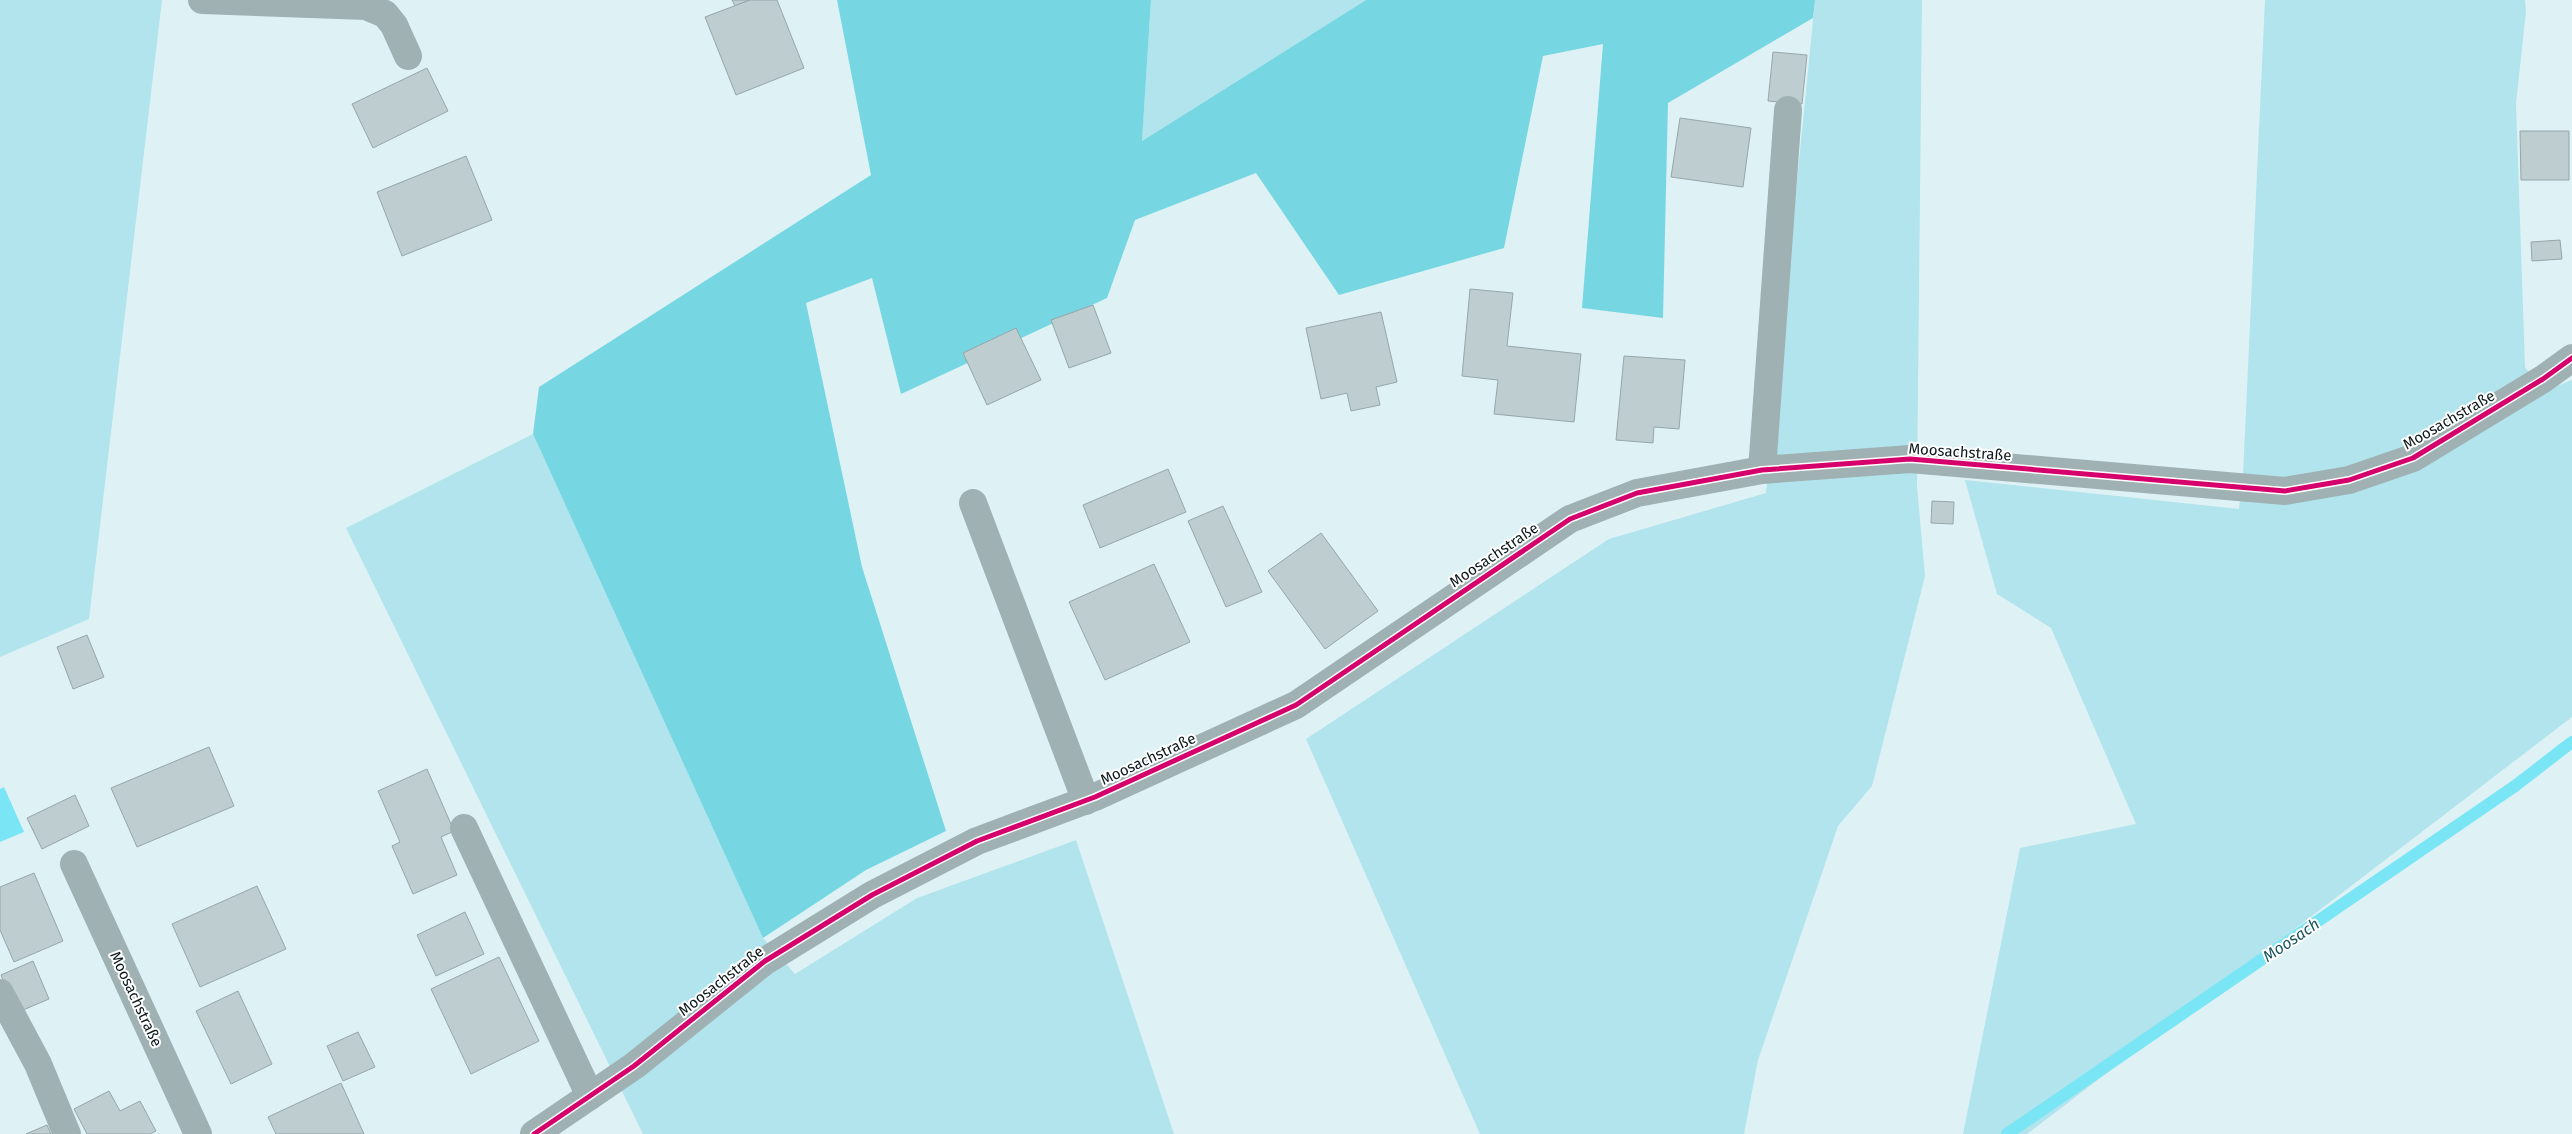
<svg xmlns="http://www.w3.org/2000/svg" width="2572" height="1134" font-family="'Fira Sans',sans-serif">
  <rect width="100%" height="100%" fill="#def2f5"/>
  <g fill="#b1e4ec">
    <polygon points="0,0 162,0 89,619 0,657"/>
    <polygon points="1151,0 1366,0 1142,141"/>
    <polygon points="1815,0 1922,0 1917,486 1925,576 1872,786 1838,826 1758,1060 1744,1134 1480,1134 1306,739 1609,539 1766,493"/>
    <polygon points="2265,0 2525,0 2526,11 2516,104 2525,367 2542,392 2572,380 2572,717 2027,1134 1963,1134 2020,848 2136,824 2051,628 1997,594 1965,480 2239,509 2243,475"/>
    <polygon points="533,434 763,938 795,974 917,898 1076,840 1174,1134 643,1134 346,528"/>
  </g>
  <polygon fill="#76d7e3" points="837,0 1151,0 1142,141 1366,0 1815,0 1813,18 1668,103 1663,318 1582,308 1603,44 1543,56 1504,248 1339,295 1256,173 1135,220 1107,298 901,394 872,278 806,303 862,567 946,831 866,870 763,938 533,434 539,387 871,175"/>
  <polygon fill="#7ae5f4" points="4,787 24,832 0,842 0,789"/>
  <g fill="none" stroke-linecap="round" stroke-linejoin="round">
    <polyline stroke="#7ae5f4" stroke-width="12" points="2007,1134 2515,786 2572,742"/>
  </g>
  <g fill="#bdcdd0" stroke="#96a6a9">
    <polygon points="732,0 750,0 735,6"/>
    <polygon points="750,0 777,0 804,68 736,95 705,17"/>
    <polygon points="1773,52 1807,55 1802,104 1768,101"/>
    <polygon points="427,68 448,111 373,148 352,104"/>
    <polygon points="1680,118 1751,128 1743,187 1671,177"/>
    <polygon points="2520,131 2569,131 2569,180 2521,180"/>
    <polygon points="466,156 492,220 402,256 377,192"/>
    <polygon points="2560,240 2562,259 2532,261 2531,242"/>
    <polygon points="1470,289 1513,293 1507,346 1581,354 1574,422 1494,414 1498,380 1462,376"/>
    <polygon points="1093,305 1111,353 1069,368 1051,320"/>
    <polygon points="1381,312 1397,382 1376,387 1380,405 1351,411 1347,393 1321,399 1306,328"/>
    <polygon points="1016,328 1041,380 987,405 963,353"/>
    <polygon points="1624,356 1685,360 1679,429 1654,427 1653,443 1616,440"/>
    <polygon points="1168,469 1186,512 1100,548 1083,505"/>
    <polygon points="1932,501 1954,502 1953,524 1931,523"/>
    <polygon points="1223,506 1262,592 1226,607 1188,521"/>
    <polygon points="1321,533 1378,611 1325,649 1268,571"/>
    <polygon points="1154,564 1190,642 1105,680 1069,602"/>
    <polygon points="87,635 104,677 73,689 57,647"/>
    <polygon points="209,747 234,806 137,847 111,788"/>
    <polygon points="427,769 454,831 441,837 457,875 413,894 392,846 400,842 378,791"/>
    <polygon points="75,795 89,826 42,849 27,818"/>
    <polygon points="34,873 63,941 14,962 0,930 0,887"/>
    <polygon points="257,886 286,949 200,987 172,924"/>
    <polygon points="465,912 484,954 436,976 417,935"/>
    <polygon points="499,957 539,1041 471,1074 431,989"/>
    <polygon points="33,961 49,999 16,1013 1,975"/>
    <polygon points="238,991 272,1064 231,1084 196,1011"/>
    <polygon points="358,1032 375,1067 343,1081 327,1046"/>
    <polygon points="341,1083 364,1134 276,1134 268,1117"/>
    <polygon points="109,1091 120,1111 140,1101 156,1131 150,1134 87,1134 74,1109"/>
    <polygon points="47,1125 51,1134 26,1134"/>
  </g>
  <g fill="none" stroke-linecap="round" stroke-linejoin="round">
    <g stroke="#a0b1b4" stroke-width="28">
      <polyline points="202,0 366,6 385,14 394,25 408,56"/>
      <polyline points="1762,470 1788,110"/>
      <polyline points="973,503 1086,801"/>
      <polyline points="464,828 590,1096"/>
      <polyline points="74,864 198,1134"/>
      <polyline points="0,993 38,1064 67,1134"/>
      <polyline points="534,1134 634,1066 765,961 872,895 977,841 1095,797 1296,705 1570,519 1637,493 1762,470 1910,459 2285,491 2349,480 2413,458 2543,379 2572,358"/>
    </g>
    <g stroke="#fff" stroke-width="8">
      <polyline id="cycleway" points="534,1134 634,1066 765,961 872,895 977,841 1095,797 1296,705 1570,519 1637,493 1762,470 1910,459 2285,491 2349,480 2413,458 2543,379 2572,358"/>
    </g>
    <use href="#cycleway" stroke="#d6006c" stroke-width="5"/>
  </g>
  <g text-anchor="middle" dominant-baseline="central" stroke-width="4" stroke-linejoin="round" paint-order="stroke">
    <g font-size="15" fill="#0b181a" stroke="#fff">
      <text transform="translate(2449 420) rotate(-30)">Moosachstraße</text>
      <text transform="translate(1960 452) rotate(4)">Moosachstraße</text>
      <text transform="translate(1494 555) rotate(-34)">Moosachstraße</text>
      <text transform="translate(1148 759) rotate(-25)">Moosachstraße</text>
      <text transform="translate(721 981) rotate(-38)">Moosachstraße</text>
      <text transform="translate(136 999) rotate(65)">Moosachstraße</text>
    </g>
    <g font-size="16" font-style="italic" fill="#1b5760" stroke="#fff">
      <text transform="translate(2291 940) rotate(-34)">Moosach</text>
    </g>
  </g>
</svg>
